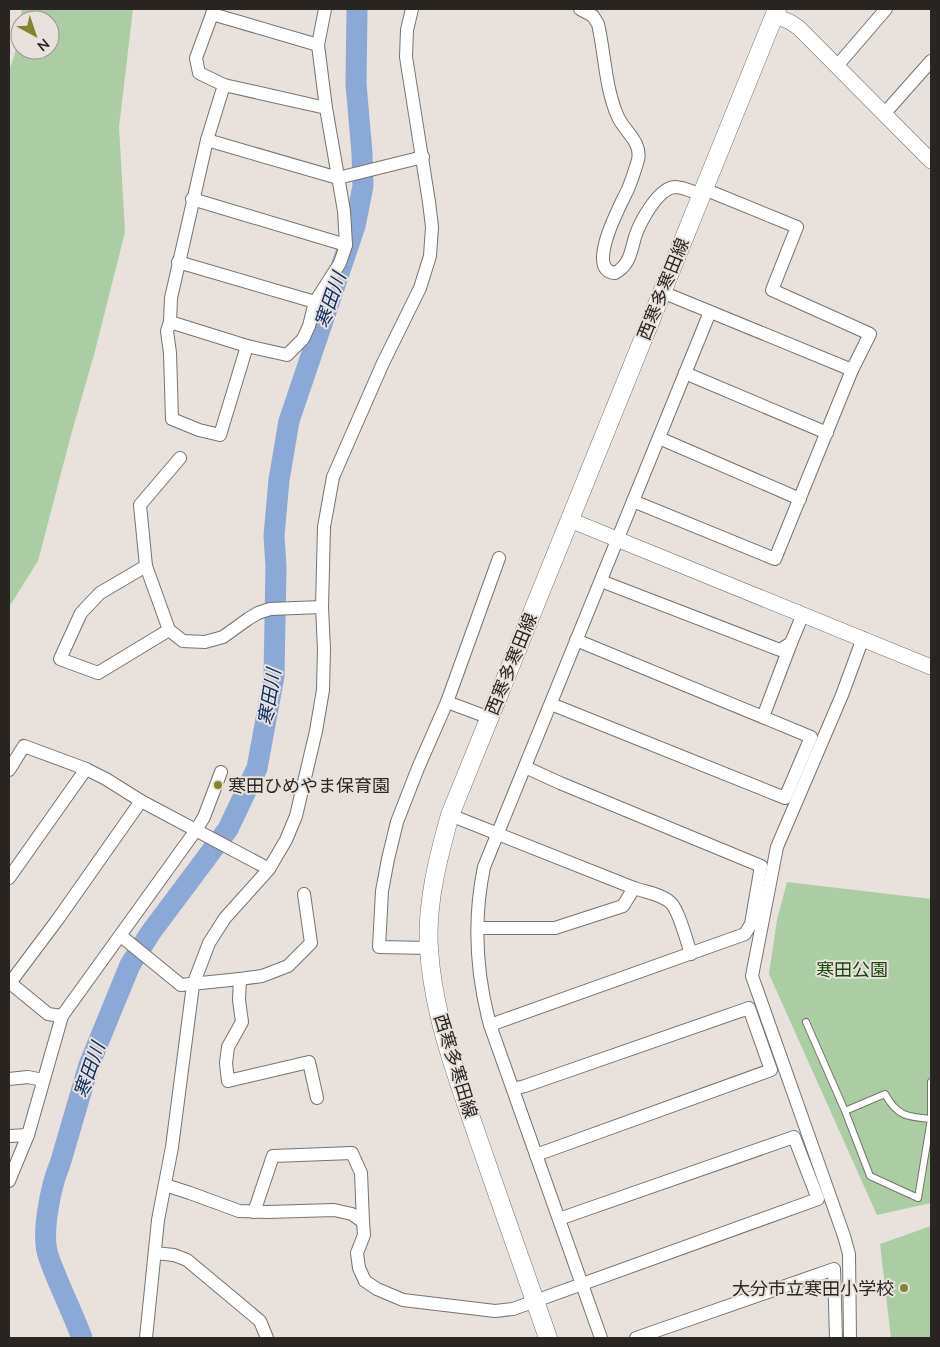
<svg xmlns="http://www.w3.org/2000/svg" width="940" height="1347" font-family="Mulish,'Noto Sans JP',sans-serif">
  <rect width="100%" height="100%" fill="#e8e1dc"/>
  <g fill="#abcda4">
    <polygon points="22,9 133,9 119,127 125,232 95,351 71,435 38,561 9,607 9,71 15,53 20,21 20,50 50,50 50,20 20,20"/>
    <polygon points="787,882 931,899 931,1203 877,1215 769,974 777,920"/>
    <polygon points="931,1226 931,1338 891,1338 880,1244"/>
  </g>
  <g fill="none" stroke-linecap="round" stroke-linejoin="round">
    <path stroke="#8ba8d7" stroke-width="21" d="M82 1338C72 1311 57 1282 48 1255 41 1233 51 1185 60 1164L89 1065 130 965 151 932 228 829 257 768 274 676 276 567 274 536 279 480 289 421 355 226 363 186 362 153 356 84 357 9"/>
    <g stroke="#78726d" stroke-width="8">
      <g id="service">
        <path d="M806 1022 845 1111 885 1094C897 1116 907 1117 931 1119L918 1198 870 1176 845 1111"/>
        <polyline points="931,1082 931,1119"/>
      </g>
    </g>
    <g stroke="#78726d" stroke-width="14">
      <g id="minor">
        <polyline points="214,9 196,58 199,73 224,85 207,140 171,298 170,322 167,331 170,353 172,419 199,430 220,435 247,346"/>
        <path d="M580 9 593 16 598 24C605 54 605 88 618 117 625 132 642 142 638 160 635 170 632 180 628 189 622 202 584 271 615 273 630 265 631 251 635 237 640 222 658 188 675 187 684 187 693 192 701 195"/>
        <polyline points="212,14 318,45"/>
        <polyline points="837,66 886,9"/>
        <polyline points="224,85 326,108"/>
        <polyline points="884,114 931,61"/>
        <polyline points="207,140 338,178 423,157"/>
        <polyline points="192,199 346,245"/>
        <polyline points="178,262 315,302"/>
        <polyline points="662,292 852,370"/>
        <polyline points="170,322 247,346 287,355 303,339 309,326 315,302 340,263 346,245 344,211 326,108 318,45 325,9"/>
        <polyline points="685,373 827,433"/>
        <polyline points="659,438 800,499"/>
        <polyline points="180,458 140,505 146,566 169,630 183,641 205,642 223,637 248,619 258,613 270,609 322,607"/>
        <polyline points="633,501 775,559 852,370 870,334 772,290 797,227 704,189"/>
        <polyline points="146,566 100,593 81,613 60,659 98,673 169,630"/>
        <polyline points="601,581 780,650 791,643 803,614"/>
        <polyline points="447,702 490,718"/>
        <polyline points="551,704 785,798 811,737 576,640"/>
        <polyline points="763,717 791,643"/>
        <polyline points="9,770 24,746 86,769 106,779 141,801 269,869"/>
        <path d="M450 815 634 888C645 892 662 894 671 903 679 911 687 942 691 954"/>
        <polyline points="9,878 86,769"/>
        <polyline points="478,928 555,928 623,906 634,888"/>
        <polyline points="121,936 181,985 240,979 239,1000 242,1022 228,1047 226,1063 228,1081 309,1062 317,1098"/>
        <polyline points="429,948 379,947 382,891 388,859 397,822 418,768 447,702 499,558"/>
        <polyline points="240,979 262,976 288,966 311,943 304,894"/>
        <polyline points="9,982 48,1014 62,1016"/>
        <polyline points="10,983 58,919 141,801"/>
        <polyline points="490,1025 745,934 751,924 761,866 560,783 525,767"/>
        <polyline points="9,1079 28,1077 43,1080"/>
        <polyline points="513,1089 525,1086 749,1008 771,1070 536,1155"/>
        <polyline points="9,1136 28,1135"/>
        <polyline points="9,1181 28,1135 62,1016 196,830 204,817 221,772"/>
        <polyline points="165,1185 190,1193 239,1211 267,1212 334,1210 352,1214 363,1222 364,1235 357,1253 359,1268 365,1281 377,1289 403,1300 495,1311 513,1309 818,1199 794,1137 559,1219"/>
        <polyline points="254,1212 273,1156 352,1153 361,1173 363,1222"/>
        <polyline points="155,1253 174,1255 187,1260 260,1321 267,1338"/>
        <polyline points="146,1338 158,1220 172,1147 193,985 209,943 225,918 269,869 286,840 296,816 316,731 323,690 324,649 322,607 324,527 333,477 383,363 420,288 430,256 432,227 429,202 406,57 407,30 412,9"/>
        <path d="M601 1338 490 1025C476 973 473 920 484 867L710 312"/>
        <polyline points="636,1338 834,1269 836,1338"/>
        <polyline points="850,1338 849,1254 844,1236 752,976 777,847 842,695 863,638"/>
      </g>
    </g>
    <g stroke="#78726d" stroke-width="16">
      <g id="tertiary">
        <polyline points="774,15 790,22 799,28 931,161"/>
        <polyline points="570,520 931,667"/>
      </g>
    </g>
    <g stroke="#78726d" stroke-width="19">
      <path id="secondary" d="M548 1338C525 1272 501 1205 478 1138 457 1077 433 1014 429 949 426 904 438 858 450 815L777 9"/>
    </g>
    <use href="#service" stroke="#fff" stroke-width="6"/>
    <use href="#minor" stroke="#fff" stroke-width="12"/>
    <use href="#tertiary" stroke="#fff" stroke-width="15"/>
    <use href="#secondary" stroke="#fff" stroke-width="18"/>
  </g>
  <g fill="#82842e" stroke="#e8e1dc" stroke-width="2">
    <circle cx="218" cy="785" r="5"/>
    <circle cx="904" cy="1288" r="5"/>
  </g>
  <g text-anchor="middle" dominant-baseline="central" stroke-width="4" stroke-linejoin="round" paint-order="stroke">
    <g font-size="18" fill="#282523" stroke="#e8e1dc">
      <text transform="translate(663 289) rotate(-68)">西寒多寒田線</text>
      <text transform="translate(511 664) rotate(-68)">西寒多寒田線</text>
      <text transform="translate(456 1066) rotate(73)">西寒多寒田線</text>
    </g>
    <g font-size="18" fill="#282523" stroke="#e8e1dc" text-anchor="start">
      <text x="228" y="785">寒田ひめやま保育園</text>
      <text x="894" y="1288" text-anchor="end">大分市立寒田小学校</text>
    </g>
    <g font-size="18" fill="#164807" stroke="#e8e1dc">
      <text x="852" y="969">寒田公園</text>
    </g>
    <g font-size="19" font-style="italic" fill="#0c2e66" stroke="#e8e1dc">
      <text transform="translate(330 300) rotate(-71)">寒田川</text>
      <text transform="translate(269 697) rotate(-81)">寒田川</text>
      <text transform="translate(89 1070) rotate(-71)">寒田川</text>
    </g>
  </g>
  <rect width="940" height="1347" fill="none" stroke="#282523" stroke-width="20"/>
  <g transform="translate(35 35) rotate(140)"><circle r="24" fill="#e8e1dc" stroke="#9b9692"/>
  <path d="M0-4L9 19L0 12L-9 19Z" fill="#82842e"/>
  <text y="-8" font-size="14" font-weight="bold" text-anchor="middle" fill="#282523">N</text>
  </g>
</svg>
